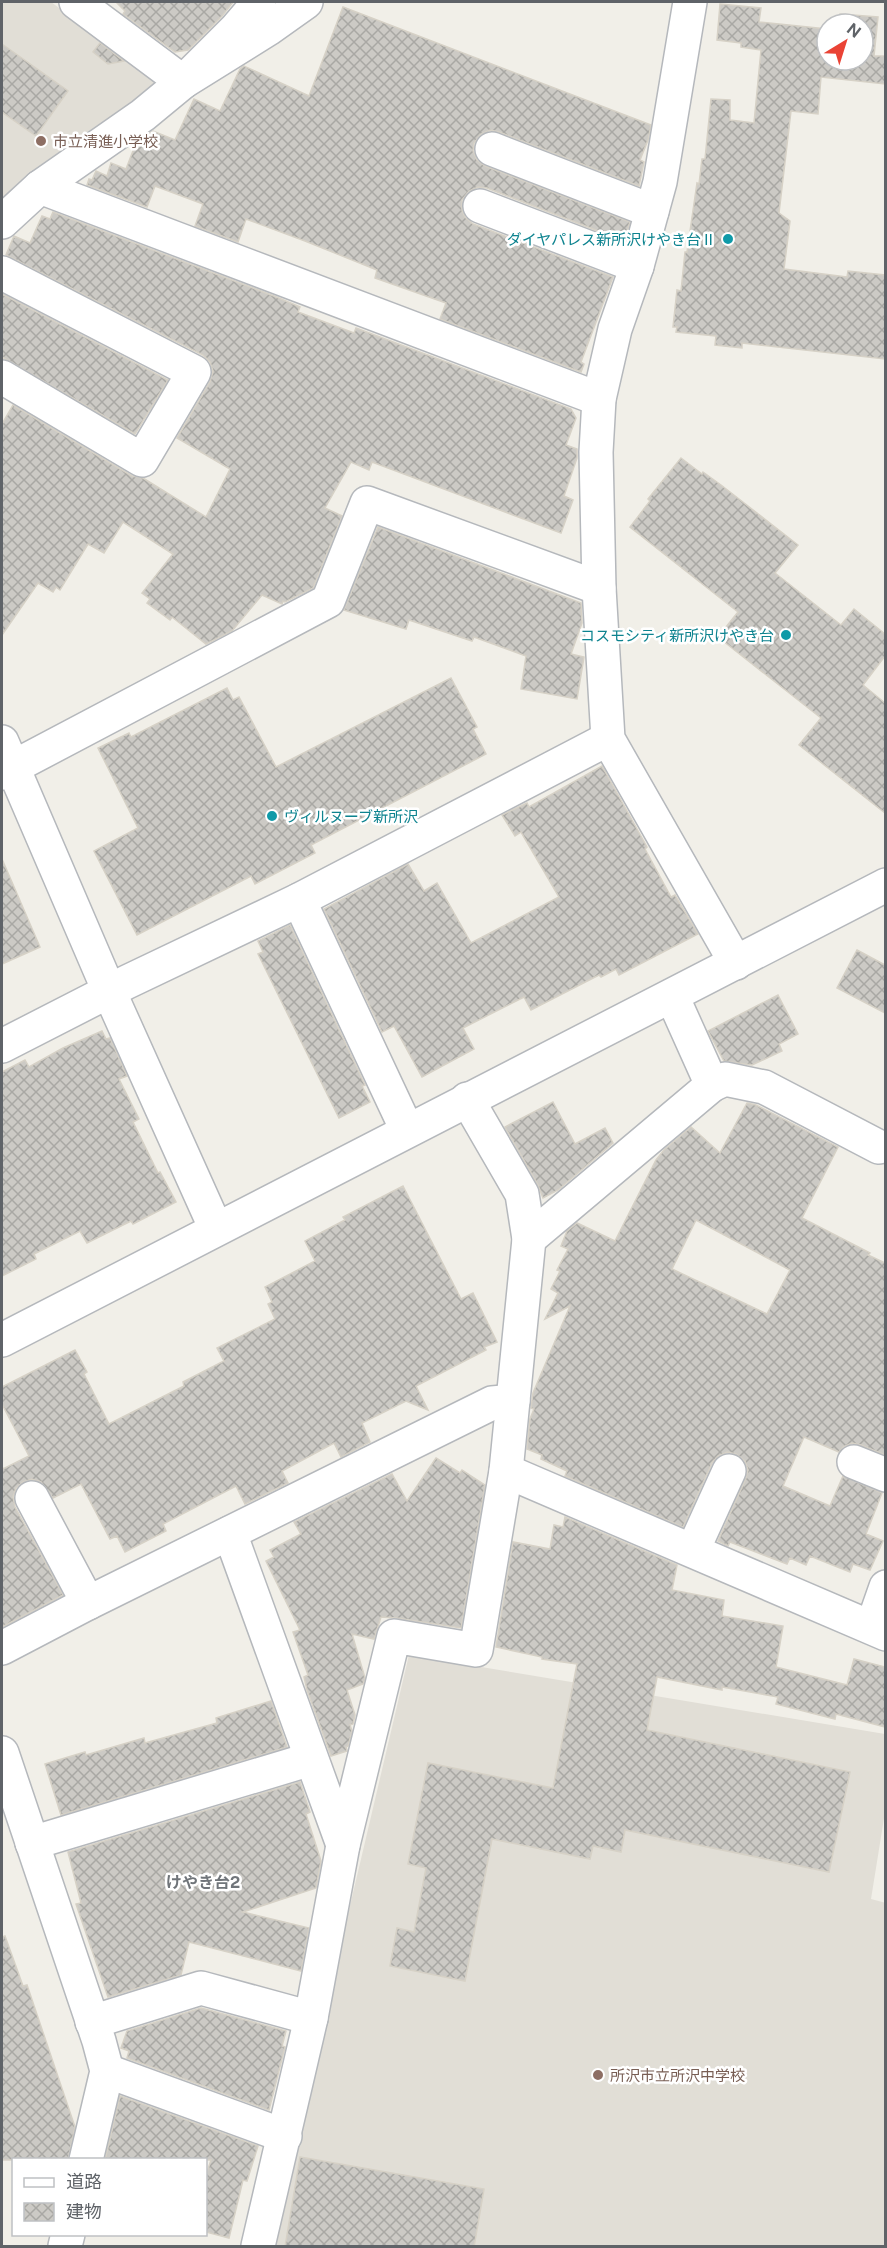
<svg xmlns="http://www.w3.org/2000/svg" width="887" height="2248" font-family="'Public Sans','Noto Sans JP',sans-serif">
  <defs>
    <pattern id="building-cross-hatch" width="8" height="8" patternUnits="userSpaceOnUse" patternTransform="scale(1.5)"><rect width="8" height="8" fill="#cccac5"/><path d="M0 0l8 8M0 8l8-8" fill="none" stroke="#a9a8a4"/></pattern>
  </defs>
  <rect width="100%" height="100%" fill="#f1efe8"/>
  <g fill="#e1ded6">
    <polygon points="2,2 51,2 158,82 2,200"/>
    <polygon points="409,1655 885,1734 885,1812 871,1899 886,1903 885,2246 270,2246"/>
  </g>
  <g fill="url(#building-cross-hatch)" stroke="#d6d1c6" stroke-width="1.5" fill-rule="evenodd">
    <polygon points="116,2 233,2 222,16 188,50 175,52 123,14 125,11"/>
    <polygon points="720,4 761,8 759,22 827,29 827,60 863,60 863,24 839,24 840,14 878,17 874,56 885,56 885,84 821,77 818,114 791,111 779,213 790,221 784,269 847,277 848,271 885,275 885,359 742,343 742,348 715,345 716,336 676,332 677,327 673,327 677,290 681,291 685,252 687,252 697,183 699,184 702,159 705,159 711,99 730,100 730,120 754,123 761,50 741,47 741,43 717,40"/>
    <polygon points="343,7 651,125 648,140 640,160 644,162 639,186 499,132 490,130 481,134 474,143 473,151 477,160 485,166 630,222 624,241 487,188 478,187 469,191 462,200 462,210 465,217 473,224 613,277 581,362 584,364 581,372 440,319 446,303 375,278 377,270 305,241 246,219 238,242 195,226 203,204 155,186 147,207 87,185 89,179 92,180 96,171 107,176 111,163 126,169 136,143 139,141 146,143 150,133 153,131 175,140 194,99 220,111 240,69 244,66 309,96"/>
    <polygon points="100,43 124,61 108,64 93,52"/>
    <polygon points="2,44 68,91 36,136 2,112"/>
    <polygon points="53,212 274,296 300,307 298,312 354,333 356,328 571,409 576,418 566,445 577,449 577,458 564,496 573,500 561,533 372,462 369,470 351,462 325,508 342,516 313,588 285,602 283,601 282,604 262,595 232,631 206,644 172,617 170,620 147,603 150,599 142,593 173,554 123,522 104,553 88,544 60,590 56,587 53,592 38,583 2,635 2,424 13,405 132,476 143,478 206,517 230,469 177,438 210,382 213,371 210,362 203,355 6,255 14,236 30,243 42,216 50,219"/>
    <polygon points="2,294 168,380 135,434 2,357"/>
    <polygon points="681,458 702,474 703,472 721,485 798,545 775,573 841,625 854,609 885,634 885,656 863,685 885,703 885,813 799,745 821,718 718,637 738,612 630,527 650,501 648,499"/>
    <polygon points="378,527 581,603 582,623 571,654 584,657 577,699 521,689 526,656 474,637 472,641 409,620 406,629 344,610"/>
    <polygon points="451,678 477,727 473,729 486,754 311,845 315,853 255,884 251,876 137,935 94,851 138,828 98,748 129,733 131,737 227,688 233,700 239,697 276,767"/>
    <polygon points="602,766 647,847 645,849 671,897 675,895 698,934 619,975 616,969 601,977 599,975 531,1010 524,997 463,1028 474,1049 422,1077 394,1026 382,1032 324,909 408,864 424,891 437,883 471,943 559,897 521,832 515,836 502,815 527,803 529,807"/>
    <polygon points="2,859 40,947 2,964"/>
    <polygon points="290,925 365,1085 362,1086 370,1102 339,1118 258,954 263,952 258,941"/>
    <polygon points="857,950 885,965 885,1013 837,988"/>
    <polygon points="778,995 798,1034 779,1044 782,1051 752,1065 724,1061 708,1031"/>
    <polygon points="102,1031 106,1039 110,1038 127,1076 119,1079 139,1119 133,1122 158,1173 160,1172 176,1202 133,1224 131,1221 87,1243 80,1231 34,1254 36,1259 2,1276 2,1072 25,1060 29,1067 63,1048"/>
    <polygon points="553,1102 575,1144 605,1128 613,1143 558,1190 543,1198 538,1185 505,1127"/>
    <path d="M747 1103 756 1105 838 1147 802 1218 870 1253 868 1255 885 1263V1455L861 1445 852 1443 843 1447 839 1452 804 1437 783 1486 830 1506 843 1476 882 1493 866 1534 883 1541 870 1570 853 1564 850 1572 810 1556 806 1565 790 1558 787 1564 730 1542 728 1546 718 1541 746 1478 748 1470 745 1461 736 1454 727 1452 718 1456 712 1463 683 1527 565 1476 567 1471 541 1459 542 1455 527 1449 530 1419 534 1409 531 1408 533 1393 570 1306 545 1319 558 1293 551 1289 560 1271 557 1270 568 1249 561 1246 567 1231 577 1223 615 1241 656 1160 664 1150 691 1127 720 1153ZM696 1220 790 1270 767 1314 672 1269Z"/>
    <polygon points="403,1186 461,1299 473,1293 497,1342 484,1347 486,1350 416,1386 428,1410 406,1401 362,1423 370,1442 341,1457 334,1443 282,1471 288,1483 245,1504 236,1486 163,1524 166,1531 125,1552 117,1536 110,1539 81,1484 53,1498 41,1482 32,1479 23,1482 16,1488 13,1497 15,1507 63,1595 2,1627 2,1466 3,1469 29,1456 2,1404 2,1387 75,1350 87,1372 84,1374 109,1424 184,1386 183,1382 224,1361 217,1348 275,1319 268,1304 272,1302 265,1287 315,1261 305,1241 345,1220 343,1217"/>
    <polygon points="436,1458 460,1473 462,1470 485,1485 461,1628 397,1618 381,1617 374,1639 352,1634 365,1678 363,1684 347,1690 355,1715 353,1724 350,1725 352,1731 348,1746 346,1747 347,1751 331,1756 307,1690 304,1677 308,1675 293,1632 300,1630 266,1561 274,1557 270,1550 301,1534 294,1522 392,1474 407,1501"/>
    <polygon points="565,1517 677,1565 672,1590 724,1600 722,1616 783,1626 776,1667 847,1685 854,1659 885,1667 885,1727 836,1714 835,1719 776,1704 778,1697 722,1687 722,1690 657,1677 647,1730 850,1772 829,1872 625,1830 621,1852 593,1846 590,1859 492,1839 465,1981 390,1966 397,1928 414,1932 426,1868 408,1864 428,1763 553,1788 577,1664 542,1659 542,1657 496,1647 513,1542 550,1549 554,1525 563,1527"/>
    <polygon points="271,1701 287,1747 61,1815 45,1764 85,1752 86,1755 144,1738 145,1743 217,1723 216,1718"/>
    <polygon points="300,1782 310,1812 306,1814 321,1861 316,1888 243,1912 309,1928 301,1971 189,1942 181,1975 108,1997 76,1904 81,1903 68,1852"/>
    <polygon points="5,1936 23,1986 27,1985 75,2127 68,2160 2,2160 2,1937"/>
    <polygon points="201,2008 286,2031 282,2046 285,2047 269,2110 127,2058 129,2051 121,2048 127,2031"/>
    <polygon points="120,2096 258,2146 247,2181 243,2180 229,2238 206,2232 206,2175 211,2160 105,2160"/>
    <polygon points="300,2157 484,2189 474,2247 285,2247"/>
  </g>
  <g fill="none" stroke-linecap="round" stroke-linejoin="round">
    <g stroke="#b5b8bc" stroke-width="36">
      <g id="minor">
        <polyline points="76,2 183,82 268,29 306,2"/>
        <polyline points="690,2 660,182 637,266 615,329 599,399 596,452 599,588 608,739 736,963"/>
        <polyline points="492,149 652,211"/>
        <polyline points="40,187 599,399"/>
        <polyline points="480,206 637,266"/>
        <polyline points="2,222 40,187 143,115 183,82 236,29 259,2"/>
        <polyline points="2,273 194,372 142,460 2,377"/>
        <polyline points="2,742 109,991 216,1229"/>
        <polyline points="2,773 328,601 367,503 599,588"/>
        <polyline points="299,900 407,1130"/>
        <polyline points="2,1046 127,982 299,900 608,739"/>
        <polyline points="712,1085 725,1079 764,1087 879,1147"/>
        <polyline points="529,1239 712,1085 672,996"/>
        <polyline points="2,1340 886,885"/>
        <polyline points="854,1462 886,1475"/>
        <polyline points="506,1471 886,1634"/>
        <polyline points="32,1498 88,1603"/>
        <polyline points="230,1533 343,1845"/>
        <polyline points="693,1550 729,1471"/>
        <polyline points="872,1627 886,1587"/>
        <polyline points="2,1648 88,1603 492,1403 513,1401"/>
        <polyline points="2,1753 99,2041 107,2071 86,2160"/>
        <polyline points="32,1843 311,1759"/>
        <polyline points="92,2022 201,1988 311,2018"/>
        <polyline points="107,2071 285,2136"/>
        <polyline points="65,2246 68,2234"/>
        <polyline points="258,2246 311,2018 343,1845 394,1636 476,1650 506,1471 529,1239 522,1194 467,1099"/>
      </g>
    </g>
    <use href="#minor" stroke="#fff" stroke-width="33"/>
  </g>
  <g fill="#8d6e63" stroke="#fff" stroke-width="2">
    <circle cx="41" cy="141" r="6"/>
    <circle cx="598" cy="2075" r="6"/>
  </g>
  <g fill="#0f9aa8" stroke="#fff" stroke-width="2">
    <circle cx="728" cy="239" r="6"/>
    <circle cx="786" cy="635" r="6"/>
    <circle cx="272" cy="816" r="6"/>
  </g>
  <g text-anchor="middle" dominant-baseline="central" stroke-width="5" stroke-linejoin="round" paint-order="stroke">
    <g font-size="15" fill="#785e54" stroke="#fff" text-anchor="start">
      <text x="53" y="141">市立清進小学校</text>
      <text x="610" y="2075">所沢市立所沢中学校</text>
    </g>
    <g font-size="15" fill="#0d838f" stroke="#fff" text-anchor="end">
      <text x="716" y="239">ダイヤパレス新所沢けやき台Ⅱ</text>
      <text x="774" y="635">コスモシティ新所沢けやき台</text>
      <text x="284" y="816" text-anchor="start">ヴィルヌーブ新所沢</text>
    </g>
    <g font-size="16" font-weight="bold" fill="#70757a" stroke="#fff">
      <text x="203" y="1882">けやき台2</text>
    </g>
  </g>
  <rect width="887" height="2248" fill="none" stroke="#5f6368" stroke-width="6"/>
  <rect x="12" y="2158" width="195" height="78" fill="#ffffff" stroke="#bfc1c3" stroke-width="1.5"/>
  <rect x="24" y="2178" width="30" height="9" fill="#ffffff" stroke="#bfc1c3" stroke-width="1.5"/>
  <text x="66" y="2188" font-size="18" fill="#5f6368">道路</text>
  <rect x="24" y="2203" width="30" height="18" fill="url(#building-cross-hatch)" stroke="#bfc1c3" stroke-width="1.5"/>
  <text x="66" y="2218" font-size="18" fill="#5f6368">建物</text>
  <g transform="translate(845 42) rotate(38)"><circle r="28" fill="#ffffff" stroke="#bfc1c3" stroke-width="1.5"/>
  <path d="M0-4.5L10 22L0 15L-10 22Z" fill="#ea4335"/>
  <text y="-9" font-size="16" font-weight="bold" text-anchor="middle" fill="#5f6368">N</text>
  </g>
</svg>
